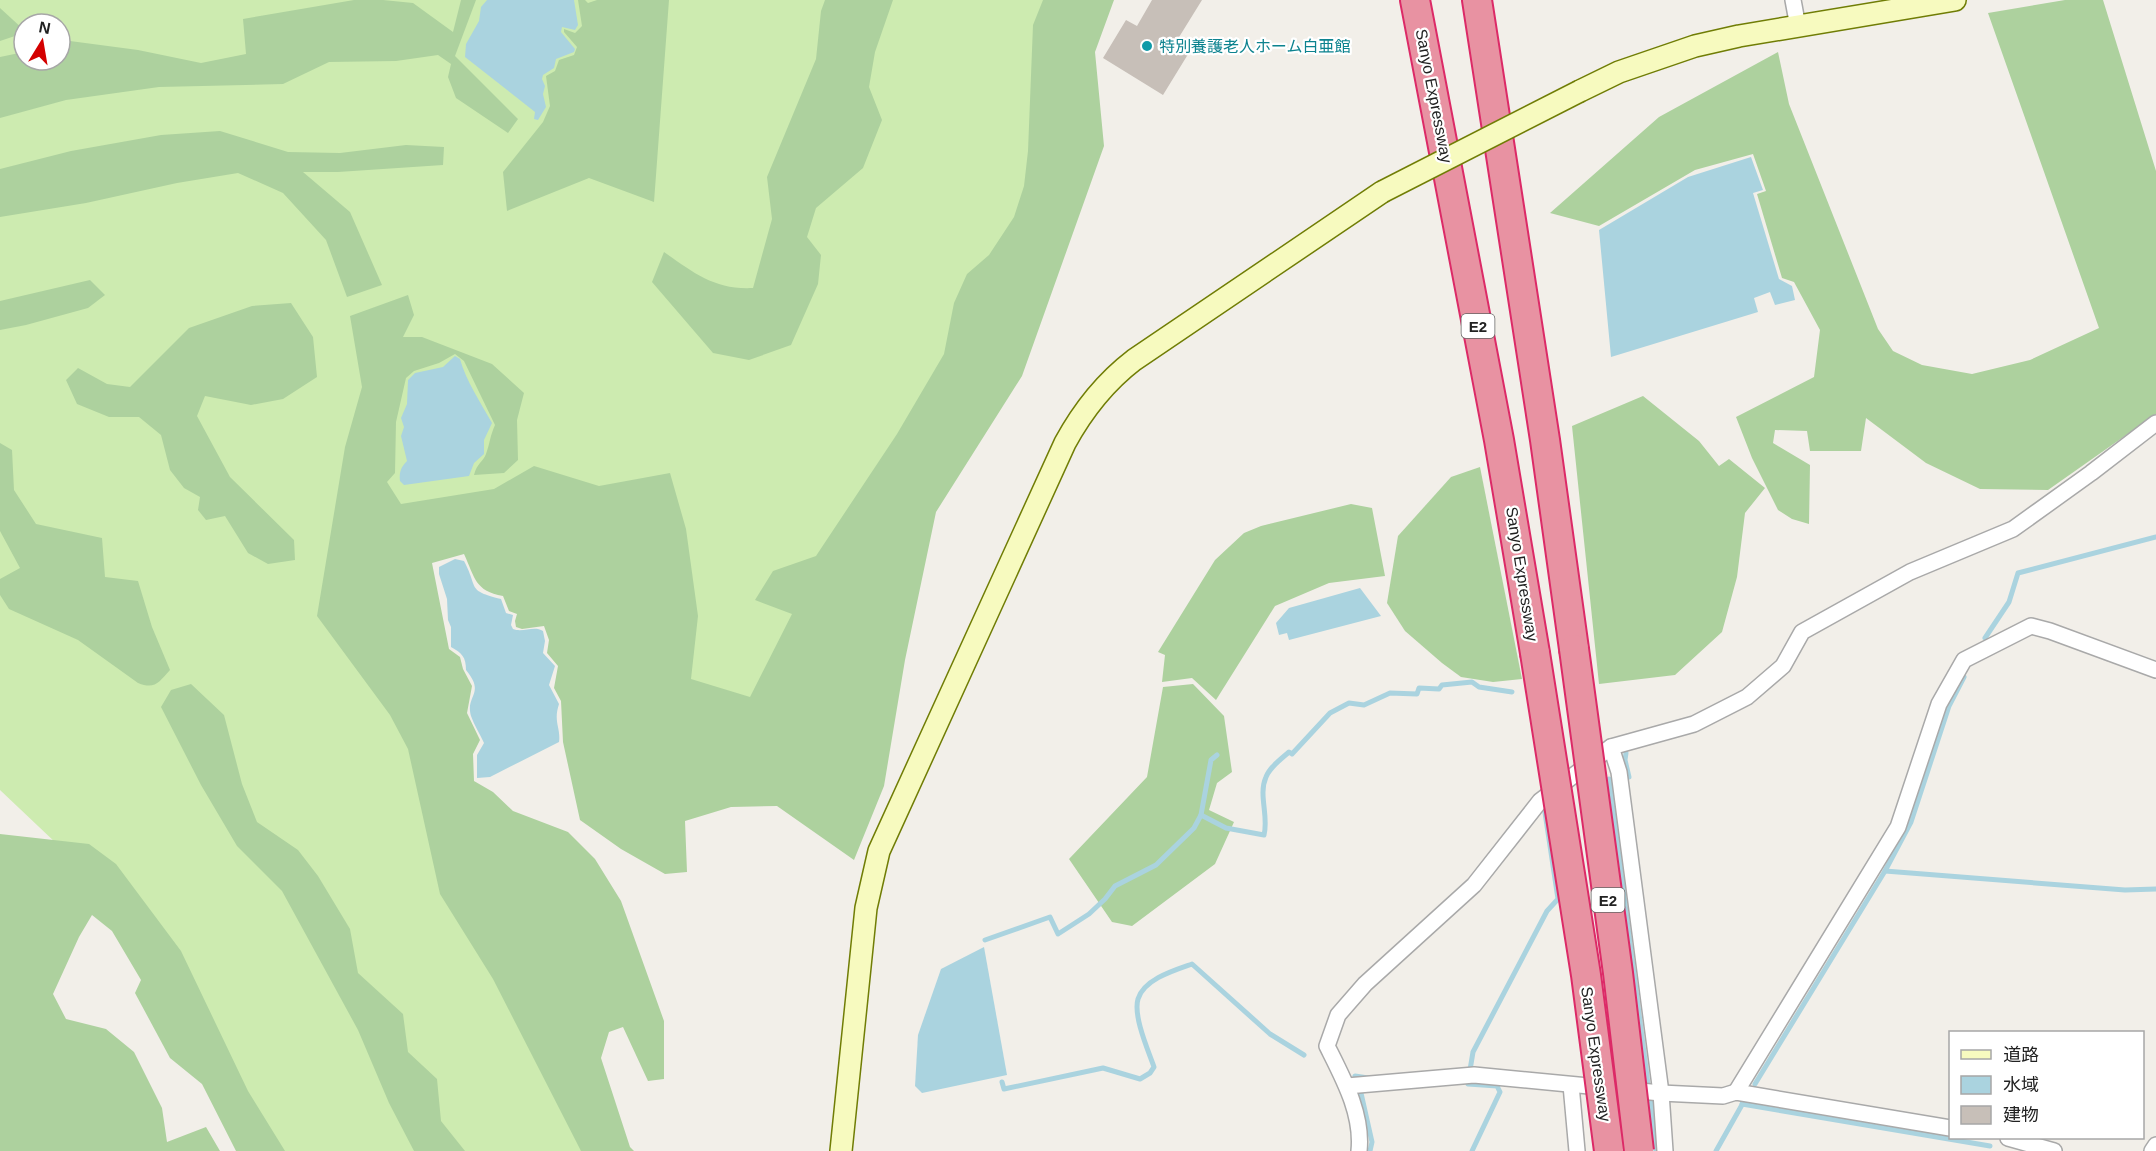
<svg xmlns="http://www.w3.org/2000/svg" width="2156" height="1151" font-family="Arial,'Noto Sans JP',sans-serif">
  <rect width="100%" height="100%" fill="#f2efe9"/>
  <path fill="#cdebb0" fill-rule="evenodd" d="M0 0H1050L1030 181 1020 219 950 356 752 702 683 680 601 491 500 494 397 510V712L589 1151H270L57 844 0 790ZM24 24H60V60H24Z"/>
  <g fill="#add19e">
    <polygon points="354,0 383,0 413,3 453,32 461,0 476,0 455,56 518,119 508,133 456,98 448,77 451,64 438,55 396,61 329,62 283,84 159,87 66,100 0,118 0,57 24,52 24,60 60,60 60,43 70,41 138,50 201,63 246,54 243,19"/>
    <polygon points="578,0 585,0 588,3 597,0 669,0 654,202 589,178 507,211 503,172 543,122 550,106 546,76 555,71 559,60 574,55 577,47 564,32 564,29 575,33 582,26"/>
    <path d="M825 0H893L875 52 869 87 882 120 863 168 816 208 807 237 821 255 818 284 791 345 749 360 713 353 652 282 664 252C694 273 715 290 753 288L772 219 767 177 816 59 821 11Z"/>
    <path d="M1043 0H1114L1095 52 1104 146 1022 376 936 512 905 660 884 786 854 860 777 806 731 807 685 821 687 872 665 874 621 849 580 820 563 742 561 701 554 688 558 666 547 653 549 640 544 626 522 629 516 627 515 621 517 614 509 611 503 596C475 591 475 578 464 554L432 563 449 649 460 657 463 669 472 686 467 713 480 740 473 754 474 781 493 792 513 811 568 832 595 859 621 901 664 1021V1079L648 1081 623 1027 609 1032 601 1058 630 1147 634 1151H581L493 979 440 894 408 749 390 715 317 616 345 447 362 387 350 316 408 295 414 315 403 337H422L492 364 524 393 517 420 518 460 504 473 474 475C477 463 483 462 486 454 490 443 490 436 495 425L464 361 455 354 439 363 414 371 406 378 396 422 395 473 387 482 401 504 494 489 534 466 599 486 670 473 686 529 698 616 691 679 750 697 792 614 755 600 773 571 816 556 897 434 944 354 954 303 967 274 989 255 1014 217 1024 186 1028 151 1033 25Z"/>
    <polygon points="2065,0 2103,0 2156,171 2156,414 2048,490 1980,489 1926,463 1866,418 1861,451 1810,451 1807,431 1775,430 1773,443 1810,465 1809,524 1792,519 1778,510 1752,458 1736,417 1814,377 1820,330 1794,282 1782,278 1757,194 1766,191 1753,154 1695,170 1599,226 1550,213 1659,117 1778,52 1789,104 1878,329 1893,351 1922,365 1972,374 2030,360 2099,328 1988,13"/>
    <polygon points="0,8 24,30 24,33 0,41"/>
    <polygon points="220,131 288,152 340,153 406,145 444,147 443,165 338,172 303,172 350,212 382,285 347,297 326,240 283,193 238,173 177,183 86,203 0,217 0,169 71,151 161,135"/>
    <polygon points="90,280 105,295 88,308 26,325 0,330 0,301"/>
    <polygon points="291,303 313,337 317,377 283,399 251,405 205,396 197,416 230,477 294,540 295,560 268,564 248,553 225,516 206,520 198,510 200,497 184,488 170,470 161,435 139,417 109,417 77,404 66,380 78,368 107,384 130,387 189,328 252,306"/>
    <polygon points="1643,396 1699,441 1719,466 1729,459 1765,488 1745,513 1737,577 1722,632 1675,675 1599,684 1572,426"/>
    <path d="M0 443 12 450 14 490 36 524 102 538 105 577 138 581 152 627 170 670C159 682 155 690 138 683L78 640 9 609 0 595V579L20 568 0 531Z"/>
    <polygon points="1480,467 1522,679 1493,682 1461,677 1442,663 1405,631 1387,603 1398,536 1451,477"/>
    <polygon points="1351,504 1372,508 1385,576 1329,583 1275,606 1216,700 1192,678 1162,682 1165,655 1158,652 1215,560 1244,533 1261,526"/>
    <polygon points="191,684 224,715 242,784 257,822 298,850 318,876 350,929 358,973 403,1014 408,1052 437,1079 441,1121 465,1151 414,1151 389,1103 358,1030 282,891 237,846 201,785 161,707 171,690"/>
    <polygon points="1193,684 1224,716 1232,772 1217,783 1209,810 1234,822 1215,864 1132,926 1112,922 1069,859 1147,777 1163,687"/>
    <polygon points="0,834 89,844 116,864 181,951 248,1091 285,1151 236,1151 202,1084 170,1058 135,993 141,980 112,931 92,915 79,937 53,994 66,1019 106,1029 134,1052 162,1108 167,1142 206,1127 220,1151 0,1151"/>
  </g>
  <g fill="#aad3df">
    <polygon points="487,0 574,0 578,25 575,30 562,27 561,32 575,49 574,52 556,59 554,68 543,75 542,79 545,86 543,94 546,107 538,120 534,119 535,112 465,57 466,44 479,21 481,7"/>
    <polygon points="1751,157 1763,190 1753,193 1779,279 1792,286 1795,300 1775,305 1770,292 1754,298 1758,312 1611,357 1599,230 1688,177"/>
    <path d="M455 356 460 359C466 381 481 403 492 423L484 440V454L474 463 469 476 404 485 400 481C399 472 401 467 407 461L401 436 404 427 401 418 407 404 408 380 415 373 443 367Z"/>
    <path d="M455 559 464 561C479 589 466 590 501 599L506 613 513 615 511 625 513 629C523 633 534 625 543 631L545 641 543 653 555 666 549 685 559 704C553 722 561 728 559 742L490 777 477 778V755L484 743C480 734 474 725 471 716 465 695 486 694 466 670 466 657 462 653 451 647V627L448 620 447 599 439 574V567Z"/>
    <polygon points="1360,588 1381,616 1289,640 1287,633 1279,635 1276,623 1289,608"/>
    <polygon points="984,947 1007,1075 922,1093 915,1086 918,1035 941,969"/>
  </g>
  <g fill="none" stroke-linecap="round" stroke-linejoin="round">
    <g stroke="#aad3df" stroke-width="5">
      <polyline points="1985,638 2009,602 2018,573 2156,537"/>
      <polyline points="1626,753 1625,760 1629,777"/>
      <polyline points="1609,779 1648,1084"/>
      <path d="M1201 815 1226 828 1264 835C1269 816 1258 795 1266 777 1270 767 1281 759 1289 752L1292 754 1330 713 1349 703 1364 705 1390 693 1417 694 1419 688 1439 689 1442 685 1472 682 1479 687 1512 692"/>
      <polyline points="1885,871 2125,890 2156,889"/>
      <polyline points="985,940 1050,917 1058,934 1089,914 1105,899 1115,886 1156,865 1194,828 1201,815 1211,760 1217,755"/>
      <polyline points="1470,1070 1473,1052 1547,911 1558,899 1544,806"/>
      <polyline points="1356,1079 1355,1076 1368,1078"/>
      <polyline points="1469,1079 1468,1084 1497,1086 1500,1092 1472,1151"/>
      <path d="M1002 1082 1004 1089 1103 1068 1140 1079 1150 1073 1154 1067C1148 1050 1133 1016 1138 999 1144 979 1175 970 1192 964L1270 1034 1304 1055"/>
      <polyline points="1755,1084 1885,871 1911,822 1949,706 1964,677"/>
      <polyline points="1361,1093 1372,1142 1370,1151"/>
      <polyline points="1650,1096 1656,1151"/>
      <polyline points="1742,1104 1990,1146"/>
      <polyline points="1716,1151 1743,1103"/>
    </g>
  </g>
  <polygon fill="#c7bfb8" points="1152,0 1202,0 1176,42 1190,51 1163,95 1103,58 1126,20 1137,26"/>
  <g fill="none" stroke-linecap="round" stroke-linejoin="round">
    <g stroke="#a9a9a9" stroke-width="18">
      <g id="street">
        <polyline points="1793,0 1798,27"/>
        <polyline points="1611,747 1619,772 1661,1093 1665,1151"/>
        <polyline points="1571,1085 1577,1151"/>
        <polyline points="1347,1086 1474,1075 1661,1093 1723,1096 1736,1092 1950,1128"/>
        <polyline points="1736,1092 1898,827 1939,704 1964,660 2031,626 2050,631 2156,670"/>
        <polyline points="2008,1138 2054,1151"/>
        <path d="M1359 1151C1363 1114 1343 1078 1327 1046L1338 1015 1365 984 1474 885 1540 801 1611 747 1694 724 1747 697 1783 666 1802 632 1910 572 2013 529 2091 473 2156 423"/>
        <polyline points="2152,1151 2156,1145"/>
      </g>
    </g>
    <g stroke="#707d05" stroke-width="24">
      <g id="secondary">
        <polyline points="1580,91 1619,72 1695,46 1739,36 1955,0"/>
        <path d="M841 1151 866 908 879 851 1065 443C1083 410 1104 383 1134 360L1382 192"/>
      </g>
    </g>
    <g stroke="#dc2a67" stroke-width="32">
      <g id="highway">
        <polyline points="1415,0 1499,440 1535,653"/>
        <polyline points="1477,0 1545,440 1574,649"/>
      </g>
    </g>
    <use href="#street" stroke="#fff" stroke-width="15"/>
    <use href="#secondary" stroke="#f7fabf" stroke-width="21"/>
    <use href="#highway" stroke="#e892a2" stroke-width="28"/>
    <g stroke="#707d05" stroke-width="24" stroke-linecap="butt">
      <polyline id="secondary-bridge" points="1382,192 1580,91"/>
    </g>
    <g stroke="#dc2a67" stroke-width="32" stroke-linecap="butt">
      <g id="highway-bridge">
        <polyline points="1574,649 1618,973 1639,1151"/>
        <polyline points="1535,653 1586,975 1609,1151"/>
      </g>
    </g>
    <use href="#secondary-bridge" stroke="#f7fabf" stroke-width="21"/>
    <use href="#highway-bridge" stroke="#e892a2" stroke-width="28"/>
  </g>
  <circle fill="#0f9aa8" stroke="#fff" stroke-width="2" cx="1147" cy="46" r="6"/>
  <g text-anchor="middle" dominant-baseline="central" stroke-width="4.5" stroke-linejoin="round" paint-order="stroke">
    <g fill="#fff" stroke="#646464" stroke-width="1.5">
      <rect x="1461.5" y="314" width="33" height="24" rx="4.5"/>
      <rect x="1591.5" y="888" width="33" height="24" rx="4.5"/>
    </g>
    <g font-size="15" font-weight="bold" fill="#222">
      <text x="1478" y="326">E2</text>
      <text x="1608" y="900">E2</text>
    </g>
    <g font-size="16" fill="#0d838f" stroke="#fff" text-anchor="start">
      <text x="1159" y="46">特別養護老人ホーム白亜館</text>
    </g>
    <g font-size="16" fill="#222" stroke="#fff">
      <text transform="translate(1434 96) rotate(79)">Sanyo Expressway</text>
      <text transform="translate(1522 574) rotate(81)">Sanyo Expressway</text>
      <text transform="translate(1596 1054) rotate(82)">Sanyo Expressway</text>
    </g>
  </g>
  <rect x="1949" y="1031" width="195" height="108" fill="#ffffff" stroke="#a7a7a7" stroke-width="1.5"/>
  <rect x="1961" y="1050" width="30" height="9" fill="#f7fabf" stroke="#a7a7a7" stroke-width="1.5"/>
  <text x="2003" y="1061" font-size="18" fill="#222222">道路</text>
  <rect x="1961" y="1076" width="30" height="18" fill="#aad3df" stroke="#a7a7a7" stroke-width="1.5"/>
  <text x="2003" y="1091" font-size="18" fill="#222222">水域</text>
  <rect x="1961" y="1106" width="30" height="18" fill="#c7bfb8" stroke="#a7a7a7" stroke-width="1.5"/>
  <text x="2003" y="1121" font-size="18" fill="#222222">建物</text>
  <g transform="translate(42 42) rotate(11)"><circle r="28" fill="#ffffff" stroke="#a7a7a7" stroke-width="1.5"/>
  <path d="M0-4.5L10 22L0 15L-10 22Z" fill="#d40000"/>
  <text y="-9" font-size="16" font-weight="bold" text-anchor="middle" fill="#222222">N</text>
  </g>
</svg>
